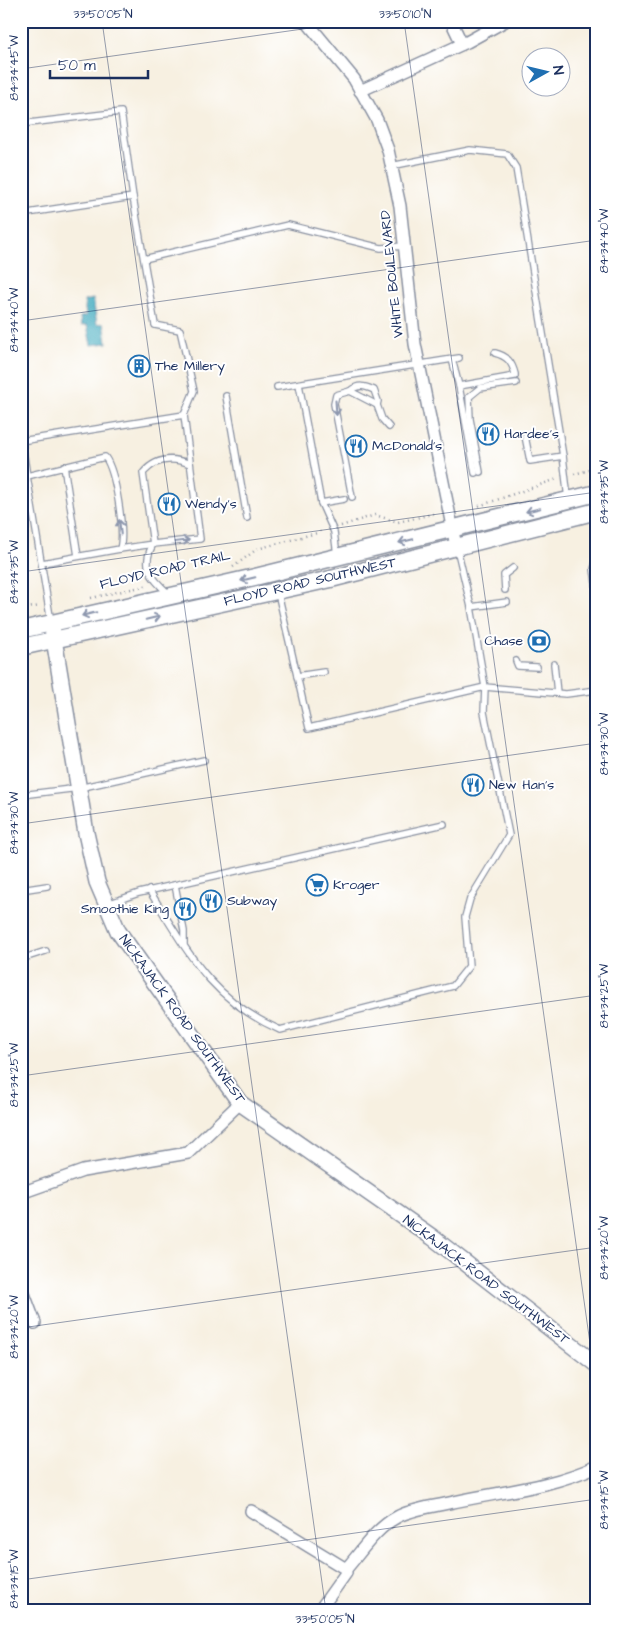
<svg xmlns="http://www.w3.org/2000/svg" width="618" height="1632" font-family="'Architects Daughter',sans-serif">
  <rect width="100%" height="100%" fill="#fff"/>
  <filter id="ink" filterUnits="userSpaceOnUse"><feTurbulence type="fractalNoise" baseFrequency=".02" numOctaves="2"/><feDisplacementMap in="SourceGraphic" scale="10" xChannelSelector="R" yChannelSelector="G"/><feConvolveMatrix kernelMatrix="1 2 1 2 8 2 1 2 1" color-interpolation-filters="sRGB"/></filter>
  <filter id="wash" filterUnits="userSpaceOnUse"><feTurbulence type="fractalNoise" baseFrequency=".0096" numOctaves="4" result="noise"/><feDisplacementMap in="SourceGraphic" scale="20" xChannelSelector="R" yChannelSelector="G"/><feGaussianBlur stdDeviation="1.12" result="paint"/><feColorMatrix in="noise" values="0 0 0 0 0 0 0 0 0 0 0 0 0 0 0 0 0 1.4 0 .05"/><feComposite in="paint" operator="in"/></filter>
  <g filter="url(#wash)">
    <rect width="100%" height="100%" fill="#f7f0e1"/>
    <polygon fill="#3ea9bd" stroke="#2c6c8e" points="93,299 97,324 104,323 107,343 91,345 87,325 81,326 80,317 86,316 84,301"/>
  </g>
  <g filter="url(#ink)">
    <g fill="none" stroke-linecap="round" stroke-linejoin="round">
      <g stroke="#8990a0" stroke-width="8">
        <g id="service">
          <polyline points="21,124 121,112 133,197 21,214"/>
          <polyline points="391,166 470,150 507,154 516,168 563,456"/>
          <polyline points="133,197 155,325 180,330 194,391 184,415"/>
          <polyline points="144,259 288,225 381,248 404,246"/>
          <path d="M495 353C507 356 512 362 515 374"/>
          <polyline points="452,359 459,386 475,473"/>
          <polyline points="299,384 321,503 334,532 337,555"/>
          <polyline points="459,386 515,376"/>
          <polyline points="277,387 459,358"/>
          <path d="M350 391C358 384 365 386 374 390L378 401 377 405"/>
          <polyline points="226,396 247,518"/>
          <path d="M21 436 27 476 105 457C116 472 125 531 120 549L42 563"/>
          <polyline points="525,436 530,461 563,456 568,499"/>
          <path d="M21 441 184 415 200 539 153 544 143 473C156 458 173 457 190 464"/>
          <polyline points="64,466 78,556"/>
          <polyline points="480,472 470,419 469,397 480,388 516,383"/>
          <polyline points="21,478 27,476 51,622"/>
          <polyline points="352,497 334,404 336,395 350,391 377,405 382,419 389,427"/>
          <polyline points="321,503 344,499"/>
          <path d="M153 544C141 566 151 578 168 593"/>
          <polyline points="457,548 471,607 485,687 566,694 597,690"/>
          <polyline points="120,549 153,544"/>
          <polyline points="597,559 594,569 597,591"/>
          <polyline points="505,590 504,575 513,568"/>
          <polyline points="471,607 507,602"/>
          <polyline points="516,661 518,666 537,667"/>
          <polyline points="554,664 557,693"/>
          <polyline points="297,676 324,672"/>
          <polyline points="21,795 79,788 204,760"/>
          <polyline points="175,885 184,931 184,944"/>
          <polyline points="21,890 47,886"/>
          <path d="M149 890C188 952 210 999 280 1030L453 986 469 966 465 917 470 899 509 835 484 712 485 687 309 728 278 593"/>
          <polyline points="107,904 139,893 444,824"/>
          <polyline points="21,959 46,951"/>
        </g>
      </g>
      <g stroke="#8990a0" stroke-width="14">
        <g id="minor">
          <polyline points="306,21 354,79 377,120 388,150 400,206 415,344 456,546"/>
          <polyline points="451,21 462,44"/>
          <polyline points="360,91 467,42 505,21"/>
          <polyline points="21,1193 83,1171 188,1153 240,1103"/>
          <polyline points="21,1286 35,1323"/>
          <polyline points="251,1511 346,1569"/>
          <path d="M319 1611 346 1573V1569C361 1552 376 1528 397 1517 412 1509 432 1507 449 1503 498 1492 550 1488 597 1466"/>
        </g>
      </g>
      <g stroke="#8990a0" stroke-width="18">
        <polyline id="tertiary" points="52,627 86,833 97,882 118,931 240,1103 432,1237 597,1365"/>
      </g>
      <g stroke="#8990a0" stroke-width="19">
        <g id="secondary">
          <polyline points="21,630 255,577 597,493"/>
          <polyline points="21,647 331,579 597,511"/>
        </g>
      </g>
      <g stroke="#8990a0" stroke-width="2.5" stroke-dasharray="1 4" stroke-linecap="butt">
        <polyline points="574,474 597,468"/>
        <polyline points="479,506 557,479"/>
        <polyline points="341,526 375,515 398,522 437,513"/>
        <polyline points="233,567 257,549 324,531"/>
        <polyline points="91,598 149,585"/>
        <polyline points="21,609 40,606"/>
      </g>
      <use href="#service" stroke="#fff" stroke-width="5.5"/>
      <use href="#minor" stroke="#fff" stroke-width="11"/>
      <use href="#tertiary" stroke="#fff" stroke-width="15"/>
      <use href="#secondary" stroke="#fff" stroke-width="16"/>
    </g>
    <defs><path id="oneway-shaft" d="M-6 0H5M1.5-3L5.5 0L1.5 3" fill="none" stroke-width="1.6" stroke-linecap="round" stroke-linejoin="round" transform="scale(1.25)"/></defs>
    <g stroke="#8d97ae">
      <use href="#oneway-shaft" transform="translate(336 408) rotate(86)"/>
      <use href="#oneway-shaft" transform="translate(533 510) rotate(166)"/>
      <use href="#oneway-shaft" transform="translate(120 527) rotate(-96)"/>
      <use href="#oneway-shaft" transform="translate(182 541) rotate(-7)"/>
      <use href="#oneway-shaft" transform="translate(406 541) rotate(166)"/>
      <use href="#oneway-shaft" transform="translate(248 579) rotate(167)"/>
      <use href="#oneway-shaft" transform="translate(89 614) rotate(167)"/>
      <use href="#oneway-shaft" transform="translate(153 618) rotate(-13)"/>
    </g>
  </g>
  <path fill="none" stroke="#1b2f5e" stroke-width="1" stroke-opacity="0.45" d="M102 21 326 1611M404 21 597 1393M21 69 359 21M21 321 597 240M21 572 597 492M21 824 597 743M21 1076 597 995M21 1328 597 1247M21 1580 597 1499M21 1593 24 1611"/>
  <defs>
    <g id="building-ring" transform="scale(1.125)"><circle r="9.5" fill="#fff" stroke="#1f6fb2" stroke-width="1.5"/><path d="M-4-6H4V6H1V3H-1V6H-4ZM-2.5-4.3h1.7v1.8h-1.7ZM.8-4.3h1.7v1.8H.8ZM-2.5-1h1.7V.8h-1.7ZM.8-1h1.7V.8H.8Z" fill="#1f6fb2"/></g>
    <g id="restaurant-ring" transform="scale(1.125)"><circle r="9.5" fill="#fff" stroke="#1f6fb2" stroke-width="1.5"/><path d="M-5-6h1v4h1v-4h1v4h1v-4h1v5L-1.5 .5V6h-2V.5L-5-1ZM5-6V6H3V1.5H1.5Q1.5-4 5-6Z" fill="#1f6fb2"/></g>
    <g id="bank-ring" transform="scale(1.125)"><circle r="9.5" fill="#fff" stroke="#1f6fb2" stroke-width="1.5"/><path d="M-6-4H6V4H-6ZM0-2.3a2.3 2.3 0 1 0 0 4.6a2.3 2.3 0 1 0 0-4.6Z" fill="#1f6fb2"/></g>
    <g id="supermarket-ring" transform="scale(1.125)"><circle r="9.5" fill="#fff" stroke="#1f6fb2" stroke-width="1.5"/><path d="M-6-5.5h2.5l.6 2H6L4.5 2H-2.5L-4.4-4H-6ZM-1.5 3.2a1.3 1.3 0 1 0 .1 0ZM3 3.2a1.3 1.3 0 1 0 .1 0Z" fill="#1f6fb2"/></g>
  </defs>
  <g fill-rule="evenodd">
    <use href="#building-ring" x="139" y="366"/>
    <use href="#restaurant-ring" x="488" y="434"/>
    <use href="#restaurant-ring" x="356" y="446"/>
    <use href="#restaurant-ring" x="169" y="504"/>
    <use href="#bank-ring" x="539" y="641"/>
    <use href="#restaurant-ring" x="473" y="785"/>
    <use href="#supermarket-ring" x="317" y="885"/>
    <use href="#restaurant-ring" x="211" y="901"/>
    <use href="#restaurant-ring" x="185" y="909"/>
  </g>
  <g text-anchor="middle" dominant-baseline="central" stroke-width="4" stroke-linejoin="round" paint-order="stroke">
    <g font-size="14" fill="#1b2f5e" stroke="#fff">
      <text transform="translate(392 274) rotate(-96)">WHITE BOULEVARD</text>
      <text transform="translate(165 570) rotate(-13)">FLOYD ROAD TRAIL</text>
      <text transform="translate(310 582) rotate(-13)">FLOYD ROAD SOUTHWEST</text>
      <text transform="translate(182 1019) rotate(54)">NICKAJACK ROAD SOUTHWEST</text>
      <text transform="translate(486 1280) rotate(37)">NICKAJACK ROAD SOUTHWEST</text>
    </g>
    <g font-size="14" fill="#1b2f5e" stroke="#fff" text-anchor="start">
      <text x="155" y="366">The Millery</text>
      <text x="504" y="434">Hardee's</text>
      <text x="372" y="446">McDonald's</text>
      <text x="185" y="504">Wendy's</text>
      <text x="523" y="641" text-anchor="end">Chase</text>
      <text x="489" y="785">New Han's</text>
      <text x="333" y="885">Kroger</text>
      <text x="227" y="901">Subway</text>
      <text x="169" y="909" text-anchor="end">Smoothie King</text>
    </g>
  </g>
  <rect width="618" height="1632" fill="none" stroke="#fff" stroke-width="55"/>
  <g transform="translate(546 72) rotate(82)"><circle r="24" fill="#ffffff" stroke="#a4acbf"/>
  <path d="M0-4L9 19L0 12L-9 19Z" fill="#1f6fb2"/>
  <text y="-8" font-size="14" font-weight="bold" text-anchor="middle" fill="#1b2f5e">N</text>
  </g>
  <path d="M50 70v8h98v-8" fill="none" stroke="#1b2f5e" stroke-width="2.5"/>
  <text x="58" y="70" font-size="15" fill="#1b2f5e" stroke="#ffffff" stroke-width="4" paint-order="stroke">50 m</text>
  <rect x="28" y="28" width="562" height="1576" fill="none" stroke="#1b2f5e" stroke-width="2"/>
  <g font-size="12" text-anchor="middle" fill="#1b2f5e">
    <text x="103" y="18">33°50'05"N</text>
    <text x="405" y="18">33°50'10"N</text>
    <text transform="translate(14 68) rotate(-90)" y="4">84°34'45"W</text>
    <text transform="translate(604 241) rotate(-90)" y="4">84°34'40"W</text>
    <text transform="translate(14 320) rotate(-90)" y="4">84°34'40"W</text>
    <text transform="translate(604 492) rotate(-90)" y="4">84°34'35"W</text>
    <text transform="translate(14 572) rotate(-90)" y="4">84°34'35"W</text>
    <text transform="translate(604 744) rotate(-90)" y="4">84°34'30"W</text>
    <text transform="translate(14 823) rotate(-90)" y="4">84°34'30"W</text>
    <text transform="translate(604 996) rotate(-90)" y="4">84°34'25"W</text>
    <text transform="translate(14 1075) rotate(-90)" y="4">84°34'25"W</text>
    <text transform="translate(604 1248) rotate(-90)" y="4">84°34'20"W</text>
    <text transform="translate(14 1327) rotate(-90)" y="4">84°34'20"W</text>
    <text transform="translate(604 1500) rotate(-90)" y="4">84°34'15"W</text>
    <text transform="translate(14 1579) rotate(-90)" y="4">84°34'15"W</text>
    <text x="325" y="1623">33°50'05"N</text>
  </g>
</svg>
